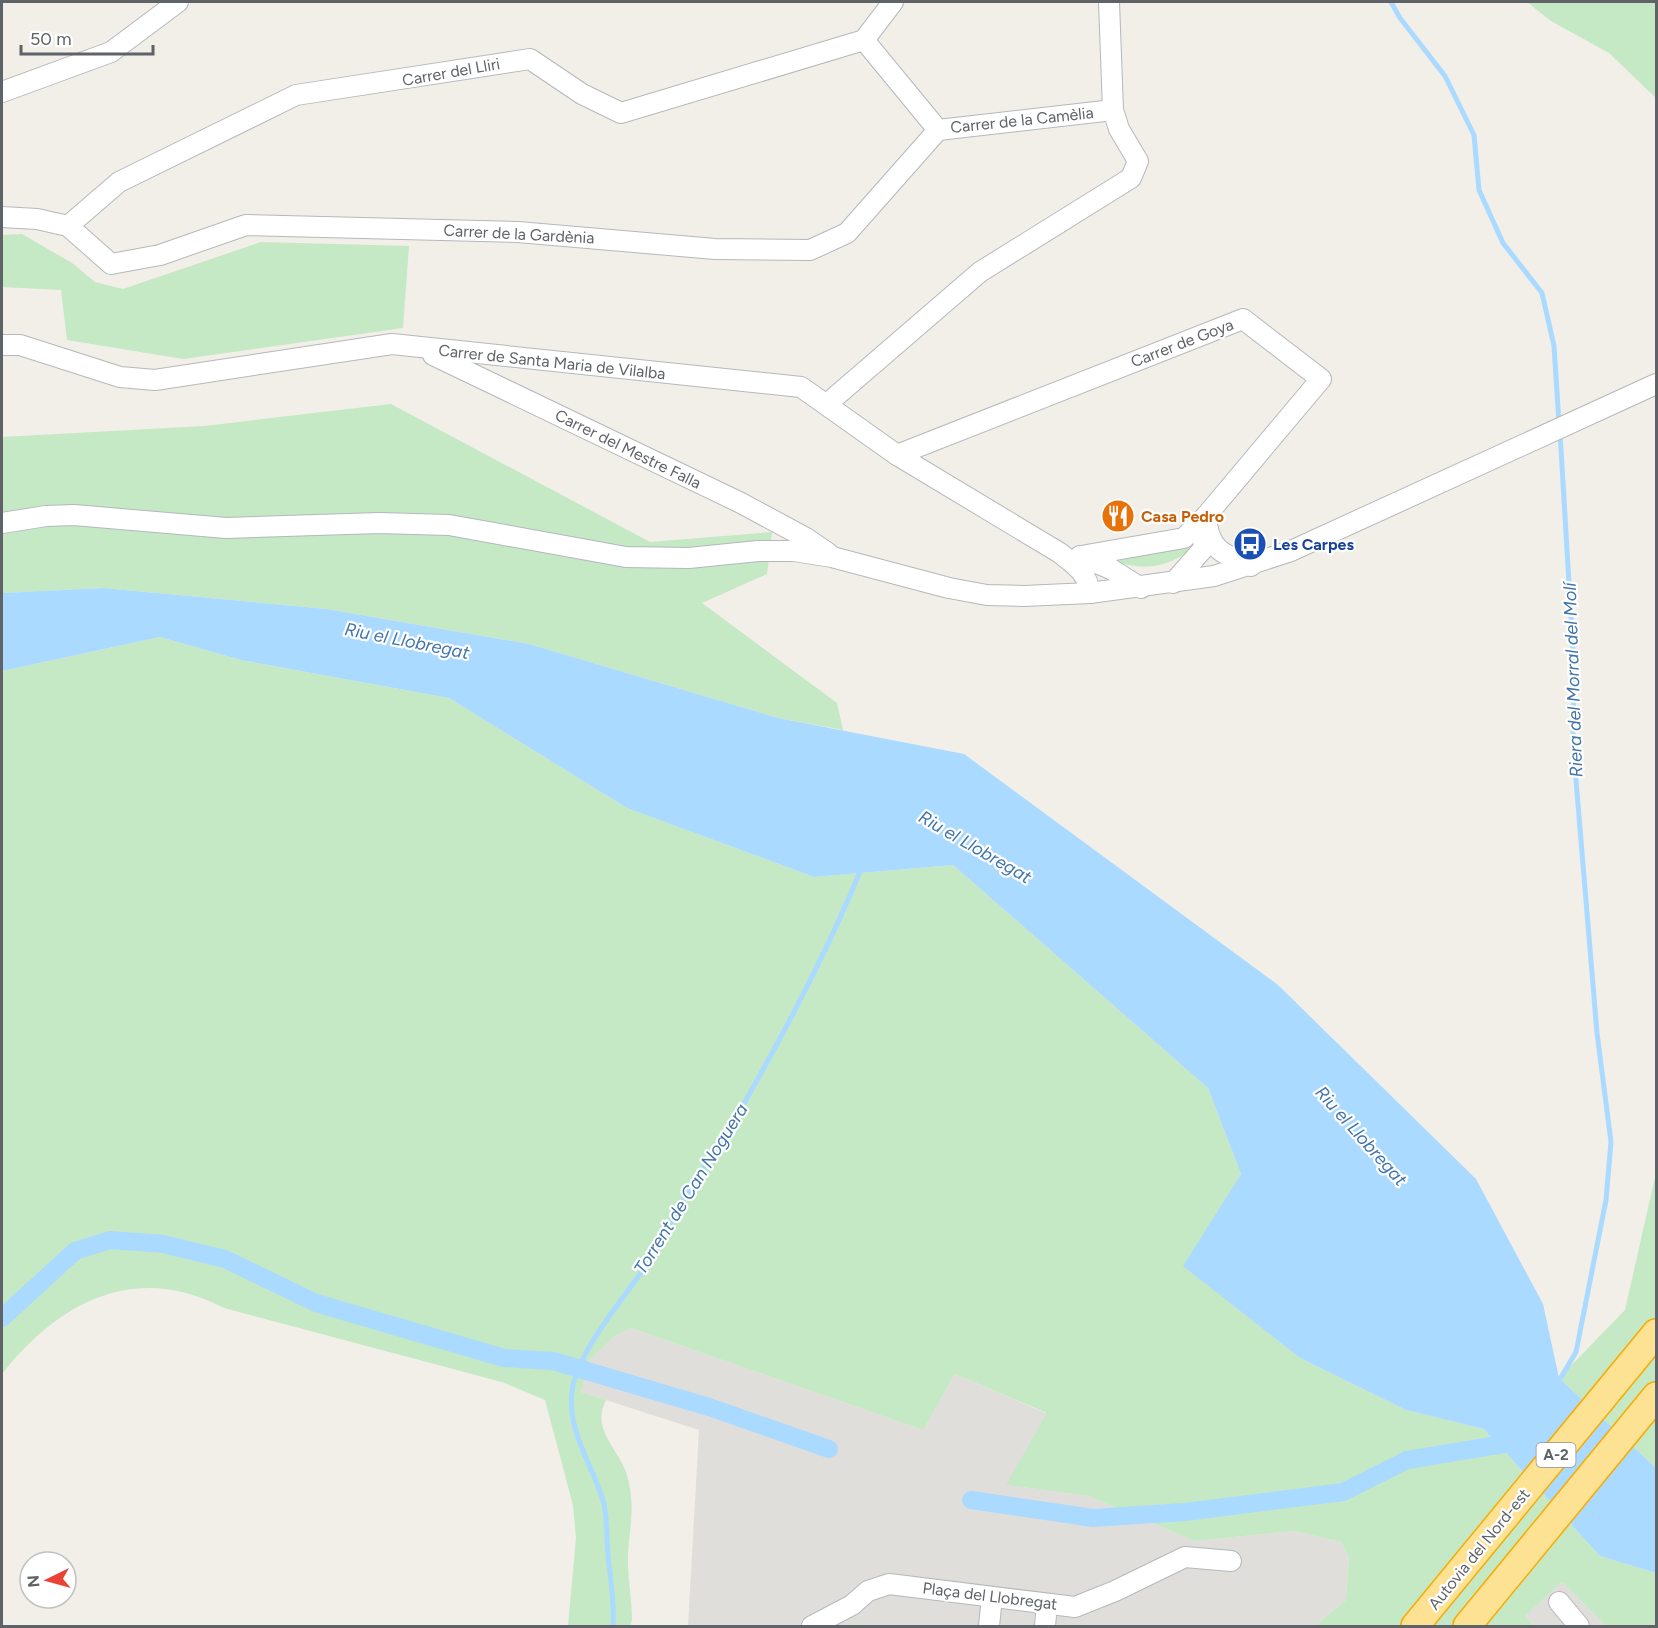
<svg xmlns="http://www.w3.org/2000/svg" width="1658" height="1628" font-family="Figtree,sans-serif">
  <rect width="100%" height="100%" fill="#f1efe8"/>
  <g fill="#e0deda">
    <polygon points="631,1328 923,1430 955,1374 1048,1414 1007,1485 1089,1496 1194,1541 1295,1531 1341,1542 1349,1558 1346,1600 1315,1626 688,1626 699,1430 581,1392 590,1359 615,1336"/>
    <polygon points="1562,1582 1606,1626 1533,1626 1525,1616"/>
  </g>
  <g fill="#c5e8c5">
    <polygon points="1527,2 1656,2 1656,98 1609,53 1551,21"/>
    <polygon points="22,234 72,263 95,282 123,289 261,242 409,246 403,328 183,359 67,340 61,290 2,287 2,235"/>
    <polygon points="391,404 650,542 772,532 767,574 702,603 837,703 843,730 778,718 529,644 327,609 103,588 2,593 2,437 204,426"/>
    <path d="M1179 546 1191 549C1164 570 1145 569 1113 562Z"/>
    <path d="M160 637 241 660 449 698 627 808 814 877 953 865 1208 1088 1241 1174 1184 1266 1300 1358 1406 1410 1484 1429 1600 1556 1656 1573V1626H1606L1562 1582 1525 1616 1533 1626H1315L1346 1600 1349 1558 1341 1542 1295 1531 1194 1541 1089 1496 1006 1485 1047 1413 955 1374 923 1430 631 1328 615 1336 590 1359 581 1392 606 1400C591 1429 617 1447 626 1472 636 1504 630 1524 628 1554 627 1575 632 1598 632 1619L630 1626H568L576 1538 573 1505 545 1400 502 1382 224 1308C136 1261 58 1302 2 1374V671Z"/>
    <polygon points="1656,1173 1656,1468 1559,1378 1625,1310"/>
  </g>
  <polygon fill="#aadaff" points="103,588 327,609 529,644 778,718 964,754 1278,985 1476,1179 1543,1304 1559,1378 1656,1468 1656,1573 1600,1556 1484,1429 1406,1410 1300,1358 1183,1266 1241,1174 1208,1088 953,865 814,877 627,808 449,698 241,660 160,637 2,671 2,593"/>
  <g fill="none" stroke-linecap="round" stroke-linejoin="round">
    <g stroke="#aadaff" stroke-width="5">
      <polyline points="1391,2 1400,18 1445,76 1474,135 1479,190 1503,243 1542,293 1554,346 1559,423"/>
      <polyline points="1557,1384 1576,1352 1606,1200 1611,1142 1597,1033 1573,744 1574,668 1560,432"/>
      <path d="M613 1626C615 1602 610 1579 608 1554 606 1536 608 1518 603 1500 592 1465 567 1430 572 1392 577 1348 632 1290 655 1252 667 1232 677 1210 690 1189 699 1172 713 1157 723 1140 774 1052 823 962 861 869"/>
    </g>
    <g stroke="#aadaff" stroke-width="18">
      <polyline points="2,1318 75,1251 110,1240 163,1244 225,1259 316,1303 504,1358 553,1361 709,1407 829,1449"/>
      <polyline points="971,1500 1093,1518 1185,1512 1343,1492 1407,1460 1522,1441"/>
    </g>
    <g stroke="#b5b8bc" stroke-width="22">
      <g id="minor">
        <polyline points="864,40 938,130 1113,110"/>
        <polyline points="2,92 111,52 178,2"/>
        <polyline points="2,217 37,219 68,226 119,182 296,95 530,59 582,94 621,113 864,40 893,2"/>
        <polyline points="68,226 111,264 160,255 246,225 518,232 715,249 810,250 847,233 938,130"/>
        <path d="M2 345H20L120 377 155 380 392 344 801 387 897 455 1060 553C1076 566 1087 572 1090 593"/>
        <polyline points="433,355 741,503 806,538 828,553"/>
        <polyline points="828,403 980,272 1131,178 1138,161 1119,129 1113,110 1109,2"/>
        <polyline points="897,455 1243,319 1321,379 1206,516 1184,538 1081,556"/>
        <polyline points="2,523 46,516 74,515 226,528 379,523 449,525 626,557 689,558 758,551 794,551 832,557 949,588 987,595 1024,596 1090,593 1214,576 1291,551 1656,384"/>
        <path d="M1207 525C1212 553 1227 555 1251 566"/>
        <polyline points="1080,556 1111,569 1141,588"/>
        <polyline points="1173,583 1203,549 1206,516"/>
        <polyline points="1559,1602 1579,1626"/>
        <polyline points="812,1626 852,1605 868,1591 889,1584 1075,1607 1115,1591 1185,1557 1231,1561"/>
        <polyline points="989,1626 992,1597"/>
        <polyline points="1045,1626 1047,1604"/>
      </g>
    </g>
    <g stroke="#f9ab00" stroke-width="30">
      <g id="highway">
        <polyline points="1415,1626 1656,1333"/>
        <polyline points="1467,1626 1656,1396"/>
      </g>
    </g>
    <use href="#minor" stroke="#fff" stroke-width="20"/>
    <use href="#highway" stroke="#fde293" stroke-width="27"/>
  </g>
  <defs>
    <g id="restaurant-disc" transform="scale(1.725)"><circle r="9.5" fill="#e8710a" stroke="#fff"/><path d="M-5-6h1v4h1v-4h1v4h1v-4h1v5L-1.5 .5V6h-2V.5L-5-1ZM5-6V6H3V1.5H1.5Q1.5-4 5-6Z" fill="#fff"/></g>
    <g id="bus-disc" transform="scale(1.725)"><circle r="9.5" fill="#1a4fb4" stroke="#fff"/><path d="M-5-6H5V4H4V6H2V4H-2V6H-4V4H-5ZM-3.5-4V0h7V-4ZM-3.5 1.2v1.5H-2V1.2ZM2 1.2v1.5H3.5V1.2Z" fill="#fff"/></g>
  </defs>
  <g fill-rule="evenodd">
    <use href="#restaurant-disc" x="1118" y="516"/>
    <use href="#bus-disc" x="1250" y="544"/>
  </g>
  <g text-anchor="middle" dominant-baseline="central" stroke-width="4.5" stroke-linejoin="round" paint-order="stroke">
    <rect fill="#fff" stroke="#8f9295" stroke-width="1.5" x="1536.5" y="1443" width="39" height="24" rx="4.5"/>
    <g font-size="15" font-weight="bold" fill="#5f6368">
      <text x="1556" y="1455">A-2</text>
    </g>
    <g font-size="16" fill="#5f6368" stroke="#fff">
      <text transform="translate(451 72) rotate(-10)">Carrer del Lliri</text>
      <text transform="translate(1022 120) rotate(-6)">Carrer de la Camèlia</text>
      <text transform="translate(519 234) rotate(3)">Carrer de la Gardènia</text>
      <text transform="translate(1182 343) rotate(-21)">Carrer de Goya</text>
      <text transform="translate(552 362) rotate(6)">Carrer de Santa Maria de Vilalba</text>
      <text transform="translate(628 449) rotate(26)">Carrer del Mestre Falla</text>
      <text transform="translate(1479 1549) rotate(-51)">Autovia del Nord-est</text>
      <text transform="translate(990 1596) rotate(7)">Plaça del Llobregat</text>
    </g>
    <g font-size="16" font-weight="bold" fill="#c56008" stroke="#fff" text-anchor="start">
      <text x="1141" y="516">Casa Pedro</text>
    </g>
    <g font-size="16" font-weight="bold" fill="#164399" stroke="#fff" text-anchor="start">
      <text x="1273" y="544">Les Carpes</text>
    </g>
    <g font-size="18" font-style="italic" fill="#4174aa" stroke="#fff">
      <text transform="translate(407 641) rotate(11)">Riu el Llobregat</text>
      <text transform="translate(1573 680) rotate(-92)">Riera del Morral del Molí</text>
      <text transform="translate(975 847) rotate(30)">Riu el Llobregat</text>
      <text transform="translate(1361 1136) rotate(48)">Riu el Llobregat</text>
      <text transform="translate(691 1189) rotate(-58)">Torrent de Can Noguera</text>
    </g>
  </g>
  <rect width="1658" height="1628" fill="none" stroke="#5f6368" stroke-width="6"/>
  <g transform="translate(48 1580) rotate(265)"><circle r="28" fill="#ffffff" stroke="#bfc1c3" stroke-width="1.5"/>
  <path d="M0-4.5L10 22L0 15L-10 22Z" fill="#ea4335"/>
  <text y="-9" font-size="16" font-weight="bold" text-anchor="middle" fill="#5f6368">N</text>
  </g>
  <path d="M21 45v9h132v-9" fill="none" stroke="#5f6368" stroke-width="3"/>
  <text x="30" y="45" font-size="18" fill="#5f6368" stroke="#ffffff" stroke-width="4.5" paint-order="stroke">50 m</text>
</svg>
